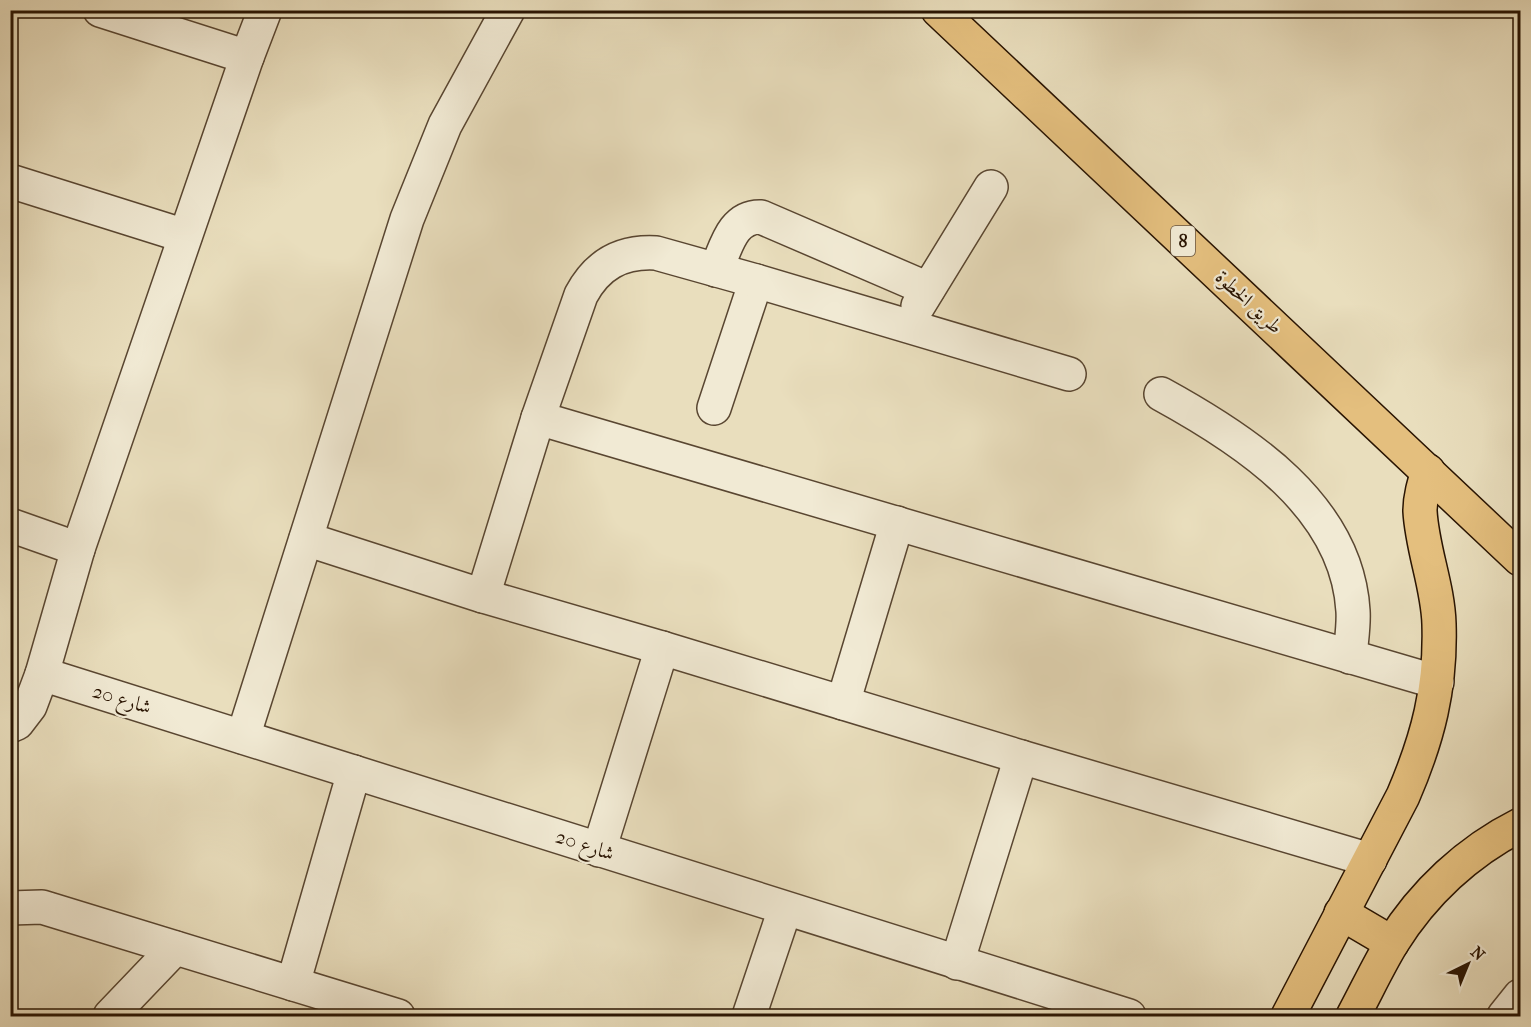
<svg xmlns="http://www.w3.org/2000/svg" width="1531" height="1027" font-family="'IM FELL French Canon',Amiri,serif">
  <rect width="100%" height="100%" fill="#e9debd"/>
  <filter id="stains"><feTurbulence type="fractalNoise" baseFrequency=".00333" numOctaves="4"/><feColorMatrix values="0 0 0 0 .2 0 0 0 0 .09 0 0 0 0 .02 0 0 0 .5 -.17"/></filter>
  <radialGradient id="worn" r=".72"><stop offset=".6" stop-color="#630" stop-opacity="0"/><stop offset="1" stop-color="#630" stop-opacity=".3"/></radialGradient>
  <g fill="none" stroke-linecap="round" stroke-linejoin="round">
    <g stroke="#594631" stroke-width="36">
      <g id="minor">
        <polyline points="100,10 247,57"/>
        <polyline points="10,181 185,236"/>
        <path d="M716 270C726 248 732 216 761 217L928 289"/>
        <polyline points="918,306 991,187"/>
        <path d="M1161 394C1245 440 1347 506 1353 611 1354 626 1351 642 1350 657"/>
        <polyline points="714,408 756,281"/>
        <polyline points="538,418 1437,682"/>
        <polyline points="10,525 78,549"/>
        <polyline points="306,539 483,596 662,648 1021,757 1370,860"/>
        <path d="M483 596 538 418 581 295C597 265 621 251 656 253L756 281 1069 374"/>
        <polyline points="42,674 1129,1016"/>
        <polyline points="843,703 897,523"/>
        <polyline points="10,726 17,723 30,706 42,674 78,549 247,57 265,10"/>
        <polyline points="243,737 407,219 445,125 508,10"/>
        <polyline points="599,850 662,648"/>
        <polyline points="10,908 42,907 398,1016"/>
        <polyline points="957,963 1021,757"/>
        <polyline points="293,984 354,772"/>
        <polyline points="110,1016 175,948"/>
        <polyline points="749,1016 785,909"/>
        <polyline points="1504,1016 1520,996"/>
      </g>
    </g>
    <g stroke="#291402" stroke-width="36">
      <g id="major">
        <polyline points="1341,913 1392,943"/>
        <path d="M1288 1016 1403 796C1428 738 1441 688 1439 624 1438 586 1422 549 1420 511 1420 497 1424 484 1428 471"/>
        <path d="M1353 1016C1366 992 1378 966 1392 943 1423 893 1468 851 1520 825"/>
      </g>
    </g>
    <g stroke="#291402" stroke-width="36">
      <polyline id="highway" points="938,10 1520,559"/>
    </g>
    <use href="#minor" stroke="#f1ead4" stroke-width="33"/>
    <use href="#major" stroke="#e4bf7e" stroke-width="33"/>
    <use href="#highway" stroke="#e4bf7e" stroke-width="33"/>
  </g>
  <g text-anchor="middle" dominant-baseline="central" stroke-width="4.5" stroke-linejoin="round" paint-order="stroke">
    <rect fill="#f1ead4" stroke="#655441" stroke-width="1.5" x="1171" y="226" width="24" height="30" rx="4.5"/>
    <g font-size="18" font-weight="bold" fill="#291402">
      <text x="1183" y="241">8</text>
    </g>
    <g font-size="20" fill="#291402" stroke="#f1ead4">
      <text transform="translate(1249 302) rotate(43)">طريق الخطوة</text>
      <text transform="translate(122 699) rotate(17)">شارع 20</text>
      <text transform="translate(585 845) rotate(18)">شارع 20</text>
    </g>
  </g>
  <rect width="1531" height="1027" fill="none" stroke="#e9debd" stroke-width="36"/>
  <rect x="12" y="12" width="1507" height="1003" fill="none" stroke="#291402" stroke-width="3"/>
  <rect x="18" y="18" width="1495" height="991" fill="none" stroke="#291402" stroke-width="1.5"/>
  <g transform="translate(1468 964) rotate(43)" stroke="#f1ead4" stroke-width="4.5" paint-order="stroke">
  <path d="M0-4.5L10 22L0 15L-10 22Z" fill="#291402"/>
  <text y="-9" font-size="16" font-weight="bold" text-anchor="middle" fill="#291402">N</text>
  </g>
  <rect width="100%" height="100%" filter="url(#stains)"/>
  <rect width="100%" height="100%" fill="url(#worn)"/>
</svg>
